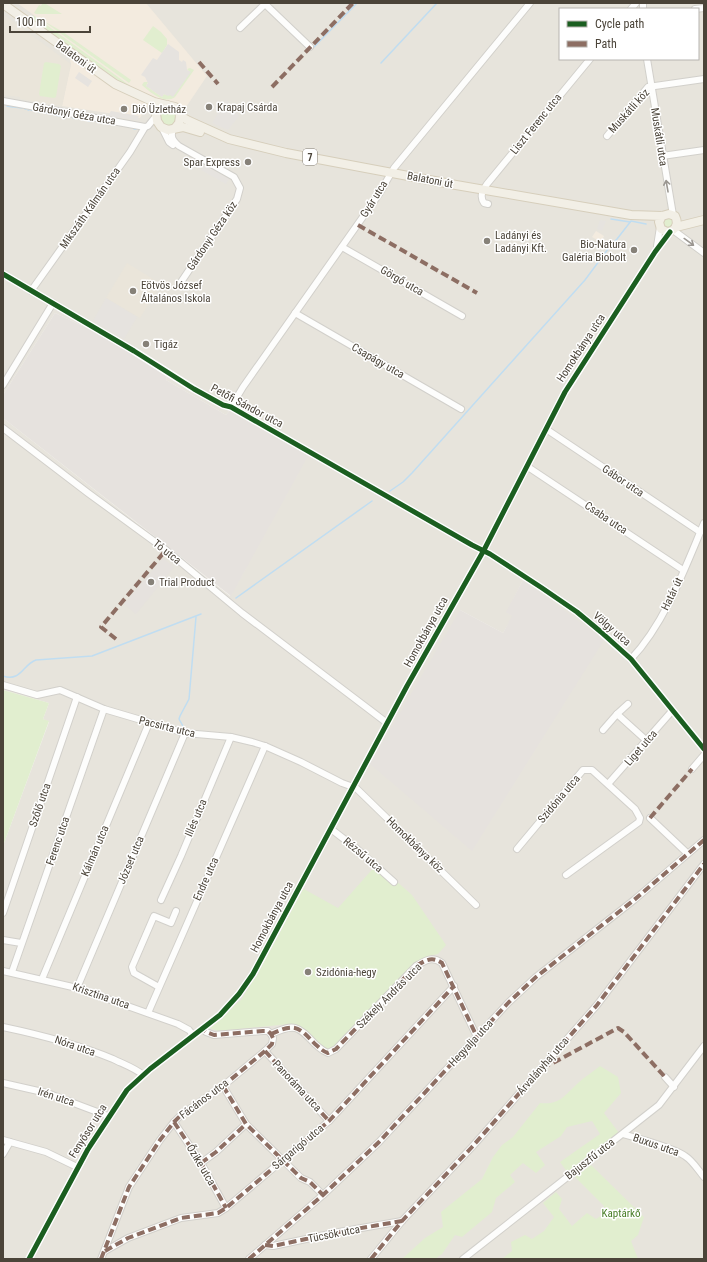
<svg xmlns="http://www.w3.org/2000/svg" width="707" height="1262" font-family="'Roboto Condensed',sans-serif">
  <rect width="100%" height="100%" fill="#f4f2ee"/>
  <path fill="#e7e4dc" fill-rule="evenodd" d="M3 3H704V1259H3V846L49 722 43 719 49 703 3 690V418L230 596 246 568 229 411 226 415 166 380 167 375 91 330 55 313 3 395ZM560 9H698V59H560ZM523 580 472 850 460 610 503 633 513 616 507 612Z"/>
  <g fill="#f3ebdf">
    <polygon points="17,3 146,3 207,76 182,113 151,100 140,118 62,106 71,64 66,43 31,13"/>
    <polygon points="596,231 604,236 601,242 592,237"/>
  </g>
  <g fill="#e6e2de">
    <polygon points="55,313 91,330 167,375 166,380 226,415 229,411 308,456 231,596 3,418 3,395"/>
    <polygon points="163,558 174,567 136,614 124,604"/>
    <polygon points="523,580 604,640 472,851 370,764 460,610 503,633 512,616 506,612"/>
  </g>
  <g fill="#eae5da">
    <polygon points="4,15 71,64 62,106 20,99 20,97 3,95"/>
    <polygon points="127,263 161,284 140,318 106,298"/>
  </g>
  <g fill="#e1eecf">
    <polygon points="42,4 46,4 62,14 36,14 34,13 39,5 41,6"/>
    <polygon points="33,15 133,88 113,79 109,74 40,26 35,22"/>
    <polygon points="42,20 63,32 131,80 129,83"/>
    <polygon points="153,26 161,32 167,39 167,45 162,53 143,40"/>
    <polygon points="46,62 59,64 61,66 56,97 54,98 40,96 39,94 44,63"/>
    <path d="M190 68 194 70 175 97C164 105 150 92 142 85L144 82H148L146 86 162 97 164 94 166 95 190 72 187 69Z"/>
    <circle cx="168" cy="117" r="8"/>
    <circle cx="668" cy="223" r="5"/>
    <polygon points="3,690 49,703 43,719 49,721 3,846"/>
    <polygon points="377,864 412,895 446,945 438,954 428,956 415,964 335,1050 329,1050 323,1048 304,1029 290,1024 218,1031 209,1028 241,1000 261,967 302,888 338,908"/>
    <path d="M600 1066 618 1077 621 1093 604 1113 619 1133 568 1173 560 1162 600 1134 592 1121 567 1127 561 1136 536 1152 545 1165 536 1173 523 1163 510 1175 515 1182 496 1198 492 1212 462 1237 455 1235 442 1254 435 1259H402L425 1238 443 1227 441 1212 482 1179 493 1157 502 1145 513 1137 540 1103C560 1105 564 1096 577 1084 584 1077 593 1072 600 1066Z"/>
    <polygon points="591,1165 644,1217 638,1235 631,1241 638,1259 502,1259 512,1251 511,1242 525,1235 532,1239 544,1231 554,1217 543,1203 556,1192 562,1199 559,1209 572,1226 587,1213 596,1219 602,1215 604,1206 575,1177"/>
  </g>
  <g fill="#e6e3df">
    <polygon points="168,44 179,52 179,60 182,62 183,60 186,62 187,70 191,72 173,97 170,95 168,96 164,94 162,97 146,86 148,83 145,77 141,75 153,58 157,60"/>
    <polygon points="79,72 92,81 88,87 75,78"/>
    <polygon points="226,99 239,116 228,130 212,123"/>
    <polygon points="111,111 139,116 137,120 108,116"/>
    <polygon points="204,165 229,179 226,184 201,170"/>
    <polygon points="600,220 606,221 602,231 597,229"/>
    <polygon points="106,298 137,317 124,339 93,321"/>
  </g>
  <g fill="none" stroke-linecap="round" stroke-linejoin="round">
    <g stroke="#c0ddf1" stroke-width="1.5">
      <polyline points="314,47 357,3"/>
      <polyline points="381,63 437,3"/>
      <polyline points="7,106 13,107"/>
      <polyline points="14,107 22,108"/>
      <polyline points="25,109 26,109"/>
      <polyline points="28,110 29,110"/>
      <polyline points="31,110 38,111"/>
      <polyline points="39,112 40,112"/>
      <polyline points="43,112 52,114"/>
      <polyline points="55,115 61,116"/>
      <polyline points="66,116 70,117"/>
      <polyline points="73,118 75,118"/>
      <polyline points="77,118 90,121"/>
      <polyline points="95,121 100,122"/>
      <polyline points="103,123 105,123"/>
      <polyline points="108,124 110,124"/>
      <polyline points="134,129 136,129"/>
      <polyline points="611,219 630,222"/>
      <polyline points="390,491 403,482 412,473 585,280 611,245 617,239 631,221 646,224"/>
      <polyline points="236,598 372,501"/>
      <path d="M3 676C21 682 22 665 36 660L92 656 201 614"/>
      <polyline points="184,731 184,728 179,719 180,716 189,699 196,617"/>
    </g>
    <g stroke="#d2d0cb" stroke-width="8">
      <g id="minor">
        <polyline points="264,3 310,47"/>
        <polyline points="643,3 643,9"/>
        <polyline points="631,9 636,3"/>
        <polyline points="695,9 704,8"/>
        <polyline points="240,28 265,4"/>
        <polyline points="647,59 673,215"/>
        <polyline points="3,101 145,127"/>
        <polyline points="162,128 169,142 173,145"/>
        <path d="M173 129C170 137 173 141 179 146L234 177 240 188 237 199 179 285"/>
        <polyline points="607,136 648,87 704,79"/>
        <polyline points="662,156 704,150"/>
        <path d="M488 204 484 203C479 196 483 190 487 184L590 59"/>
        <polyline points="673,230 704,253"/>
        <polyline points="657,246 660,227"/>
        <polyline points="342,247 462,316"/>
        <polyline points="3,274 134,351 194,389 223,405 231,407 472,545 490,554 542,588 577,612 601,632 631,659 704,749"/>
        <polyline points="31,291 130,152 145,127 148,126 156,116"/>
        <polyline points="295,313 461,409"/>
        <polyline points="3,385 53,303"/>
        <polyline points="231,407 243,387 379,194 394,168 530,3"/>
        <polyline points="3,428 88,493 166,550 242,613 387,723"/>
        <polyline points="546,429 700,532"/>
        <polyline points="528,467 683,570"/>
        <path d="M631 659C665 623 685 568 704 523"/>
        <polyline points="3,685 37,695 60,690 104,709 185,733 231,737 252,742 265,746 301,762 342,783 356,788 476,905"/>
        <polyline points="617,714 647,741"/>
        <polyline points="603,730 617,714 628,704"/>
        <polyline points="692,769 704,755"/>
        <polyline points="608,784 672,711"/>
        <polyline points="650,818 687,853"/>
        <polyline points="331,829 357,849 394,882"/>
        <polyline points="517,849 583,770 592,770 635,809 640,818 639,822 566,875"/>
        <polyline points="161,900 181,856 231,737"/>
        <polyline points="3,913 77,697"/>
        <polyline points="3,940 21,943"/>
        <polyline points="3,971 77,988 178,1024 189,1030 193,1035"/>
        <polyline points="12,972 104,709"/>
        <polyline points="42,979 149,723"/>
        <polyline points="159,987 134,973 132,967 154,916 171,923 176,911"/>
        <polyline points="77,988 185,733"/>
        <polyline points="148,1013 265,746"/>
        <path d="M3 1027C41 1035 77 1044 113 1059 123 1064 135 1068 143 1075"/>
        <path d="M271 1034C295 1023 298 1026 315 1044 320 1048 322 1051 328 1053L336 1049 416 966C426 960 432 956 442 963L477 1037"/>
        <polyline points="265,1051 329,1121"/>
        <polyline points="665,1077 674,1087"/>
        <polyline points="3,1083 47,1093 108,1116"/>
        <polyline points="223,1086 246,1124 301,1178 310,1182 323,1195"/>
        <polyline points="174,1122 201,1163 226,1208"/>
        <path d="M623 1134C639 1139 672 1147 685 1156 693 1161 698 1170 704 1177"/>
        <polyline points="3,1140 46,1152 77,1167"/>
        <polyline points="3,1154 10,1142"/>
        <polyline points="201,1163 216,1152 246,1124"/>
        <polyline points="265,1245 273,1246 344,1231 402,1221"/>
        <polyline points="105,1251 128,1238 181,1218 218,1213 226,1208 329,1121 454,986"/>
        <polyline points="29,1259 88,1149 127,1090 150,1069 220,1015 239,994 253,974 407,686 484,550 565,392 655,252 670,232"/>
        <polyline points="101,1259 129,1187 160,1140 174,1122 181,1115 223,1086 265,1051 272,1044 273,1038 271,1034 268,1031 263,1031 214,1035 206,1032 203,1029"/>
        <polyline points="249,1259 323,1195 379,1142 509,1002 536,977 634,900 704,840"/>
        <polyline points="371,1259 402,1221 472,1147 597,1005 704,864"/>
        <polyline points="463,1259 659,1105 704,1046"/>
      </g>
    </g>
    <g stroke="#d6cebb" stroke-width="10">
      <g id="major">
        <polyline points="3,4 115,84 154,102 175,107 179,111 180,116 179,123 175,128"/>
        <polyline points="167,105 159,109 156,113 157,121 161,127 168,130 183,127 200,132"/>
        <path d="M180 116 189 121 229 139 286 153 456 185 631 215 662 216 669 214 675 216C679 224 676 231 667 232L661 229 659 222 662 216"/>
        <polyline points="676,227 704,220"/>
      </g>
    </g>
    <use href="#minor" stroke="#fdfdfc" stroke-width="6"/>
    <use href="#major" stroke="#f2efe6" stroke-width="8"/>
    <g stroke="#8d6e63" stroke-width="4" stroke-dasharray="8 4" stroke-linecap="butt">
      <polyline points="199,62 218,84"/>
      <polyline points="272,87 353,3"/>
      <polyline points="358,225 477,293"/>
      <polyline points="116,639 101,627 166,550"/>
      <polyline points="650,818 692,769"/>
      <path d="M271 1034C295 1023 298 1026 315 1044 320 1048 322 1051 328 1053L336 1049 416 966C426 960 432 956 442 963L477 1037"/>
      <polyline points="265,1051 329,1121"/>
      <polyline points="542,1066 551,1064 618,1028 624,1032 665,1077"/>
      <polyline points="223,1086 246,1124 301,1178 310,1182 323,1195"/>
      <polyline points="174,1122 201,1163 226,1208"/>
      <polyline points="201,1163 216,1152 246,1124"/>
      <polyline points="265,1245 273,1246 344,1231 402,1221"/>
      <polyline points="105,1251 128,1238 181,1218 218,1213 226,1208 329,1121 454,986"/>
      <polyline points="101,1259 129,1187 160,1140 174,1122 181,1115 223,1086 265,1051 272,1044 273,1038 271,1034 268,1031 263,1031 214,1035 206,1032 203,1029"/>
      <polyline points="249,1259 323,1195 379,1142 509,1002 536,977 634,900 704,840"/>
      <polyline points="371,1259 402,1221 472,1147 597,1005 704,864"/>
    </g>
    <g stroke="#fff" stroke-width="8">
      <g id="cycleway">
        <polyline points="3,274 134,351 194,389 223,405 231,407 472,545 490,554 542,588 577,612 601,632 631,659 704,749"/>
        <polyline points="29,1259 88,1149 127,1090 150,1069 220,1015 239,994 253,974 407,686 484,550 565,392 655,252 670,232"/>
      </g>
    </g>
    <use href="#cycleway" stroke="#1b5e20" stroke-width="5"/>
  </g>
  <defs><path id="oneway-shaft" d="M-6 0H5M1.5-3L5.5 0L1.5 3" fill="none" stroke-width="1.6" stroke-linecap="round" stroke-linejoin="round"/></defs>
  <g stroke="#9b9791">
    <use href="#oneway-shaft" transform="translate(667 186) rotate(-100)"/>
    <use href="#oneway-shaft" transform="translate(689 242) rotate(36)"/>
  </g>
  <g fill="#868178" stroke="#fff" stroke-width="1.5">
    <circle cx="209" cy="107" r="4"/>
    <circle cx="124" cy="109" r="4"/>
    <circle cx="248" cy="162" r="4"/>
    <circle cx="487" cy="241" r="4"/>
    <circle cx="634" cy="250" r="4"/>
    <circle cx="133" cy="291" r="4"/>
    <circle cx="146" cy="344" r="4"/>
    <circle cx="151" cy="582" r="4"/>
    <circle cx="308" cy="972" r="4"/>
  </g>
  <g text-anchor="middle" dominant-baseline="central" stroke-width="3" stroke-linejoin="round" paint-order="stroke">
    <rect fill="#fff" stroke="#817c74" stroke-width="1" x="303" y="149" width="14" height="16" rx="3"/>
    <g font-size="10" font-weight="bold" fill="#4b4439">
      <text x="310" y="157">7</text>
    </g>
    <g font-size="11" fill="#4b4439" stroke="#fff">
      <text transform="translate(76 57) rotate(36)">Balatoni út</text>
      <text transform="translate(629 111) rotate(-48)">Muskátli köz</text>
      <text transform="translate(74 114) rotate(10)">Gárdonyi Géza utca</text>
      <text transform="translate(536 124) rotate(-51)">Liszt Ferenc utca</text>
      <text transform="translate(659 137) rotate(81)">Muskátli utca</text>
      <text transform="translate(430 180) rotate(11)">Balatoni út</text>
      <text transform="translate(374 199) rotate(-58)">Gyár utca</text>
      <text transform="translate(90 208) rotate(-55)">Mikszáth Kálmán utca</text>
      <text transform="translate(212 236) rotate(-56)">Gárdonyi Géza köz</text>
      <text transform="translate(402 281) rotate(30)">Görgő utca</text>
      <text transform="translate(581 348) rotate(-57)">Homokbánya utca</text>
      <text transform="translate(378 361) rotate(30)">Csapágy utca</text>
      <text transform="translate(247 406) rotate(28)">Petőfi Sándor utca</text>
      <text transform="translate(623 481) rotate(34)">Gábor utca</text>
      <text transform="translate(606 518) rotate(34)">Csaba utca</text>
      <text transform="translate(167 552) rotate(38)">Tó utca</text>
      <text transform="translate(672 594) rotate(-64)">Határ út</text>
      <text transform="translate(612 629) rotate(41)">Völgy utca</text>
      <text transform="translate(426 632) rotate(-61)">Homokbánya utca</text>
      <text transform="translate(167 727) rotate(14)">Pacsirta utca</text>
      <text transform="translate(641 748) rotate(-49)">Liget utca</text>
      <text transform="translate(559 799) rotate(-50)">Szidónia utca</text>
      <text transform="translate(40 805) rotate(-71)">Szőlő utca</text>
      <text transform="translate(196 818) rotate(-67)">Illés utca</text>
      <text transform="translate(58 841) rotate(-71)">Ferenc utca</text>
      <text transform="translate(415 845) rotate(44)">Homokbánya köz</text>
      <text transform="translate(95 851) rotate(-67)">Kálmán utca</text>
      <text transform="translate(363 855) rotate(40)">Rézsű utca</text>
      <text transform="translate(131 860) rotate(-67)">József utca</text>
      <text transform="translate(206 879) rotate(-66)">Endre utca</text>
      <text transform="translate(272 917) rotate(-62)">Homokbánya utca</text>
      <text transform="translate(101 996) rotate(19)">Krisztina utca</text>
      <text transform="translate(389 996) rotate(-45)">Székely András utca</text>
      <text transform="translate(471 1043) rotate(-47)">Hegyalja utca</text>
      <text transform="translate(75 1046) rotate(19)">Nóra utca</text>
      <text transform="translate(543 1066) rotate(-49)">Árvalányhaj utca</text>
      <text transform="translate(297 1086) rotate(47)">Panoráma utca</text>
      <text transform="translate(56 1097) rotate(18)">Irén utca</text>
      <text transform="translate(204 1099) rotate(-37)">Fácános utca</text>
      <text transform="translate(88 1131) rotate(-58)">Fenyősor utca</text>
      <text transform="translate(656 1145) rotate(19)">Buxus utca</text>
      <text transform="translate(298 1147) rotate(-40)">Sárgarigó utca</text>
      <text transform="translate(590 1159) rotate(-38)">Bajuszfű utca</text>
      <text transform="translate(201 1165) rotate(59)">Őzike utca</text>
      <text transform="translate(334 1234) rotate(-11)">Tücsök utca</text>
    </g>
    <g font-size="11" fill="#4b4439" stroke="#fff" text-anchor="start">
      <text x="217" y="107">Krapaj Csárda</text>
      <text x="132" y="109">Dió Üzletház</text>
      <text x="240" y="162" text-anchor="end">Spar Express</text>
      <text x="495" y="235">Ladányi és<tspan x="495" dy="13">Ladányi Kft.</tspan></text>
      <text x="626" y="244" text-anchor="end">Bio-Natura<tspan x="626" dy="13">Galéria Biobolt</tspan></text>
      <text x="141" y="285">Eötvös József<tspan x="141" dy="13">Általános Iskola</tspan></text>
      <text x="154" y="344">Tigáz</text>
      <text x="159" y="582">Trial Product</text>
      <text x="316" y="972">Szidónia-hegy</text>
    </g>
    <g font-size="11" fill="#4a7f2a" stroke="#fff">
      <text x="621" y="1213">Kaptárkő</text>
    </g>
  </g>
  <rect width="707" height="1262" fill="none" stroke="#4b4439" stroke-width="8"/>
  <rect x="559" y="8" width="140" height="52" fill="#ffffff" stroke="#b7b4b0"/>
  <rect x="567" y="21" width="20" height="6" fill="#1b5e20" stroke="#b7b4b0"/>
  <text x="595" y="28" font-size="12" fill="#4b4439">Cycle path</text>
  <rect x="567" y="41" width="20" height="6" fill="#8d6e63" stroke="#b7b4b0"/>
  <text x="595" y="48" font-size="12" fill="#4b4439">Path</text>
  <path d="M10 26v6h80v-6" fill="none" stroke="#4b4439" stroke-width="2"/>
  <text x="16" y="26" font-size="12" fill="#4b4439" stroke="#ffffff" stroke-width="3" paint-order="stroke">100 m</text>
</svg>
